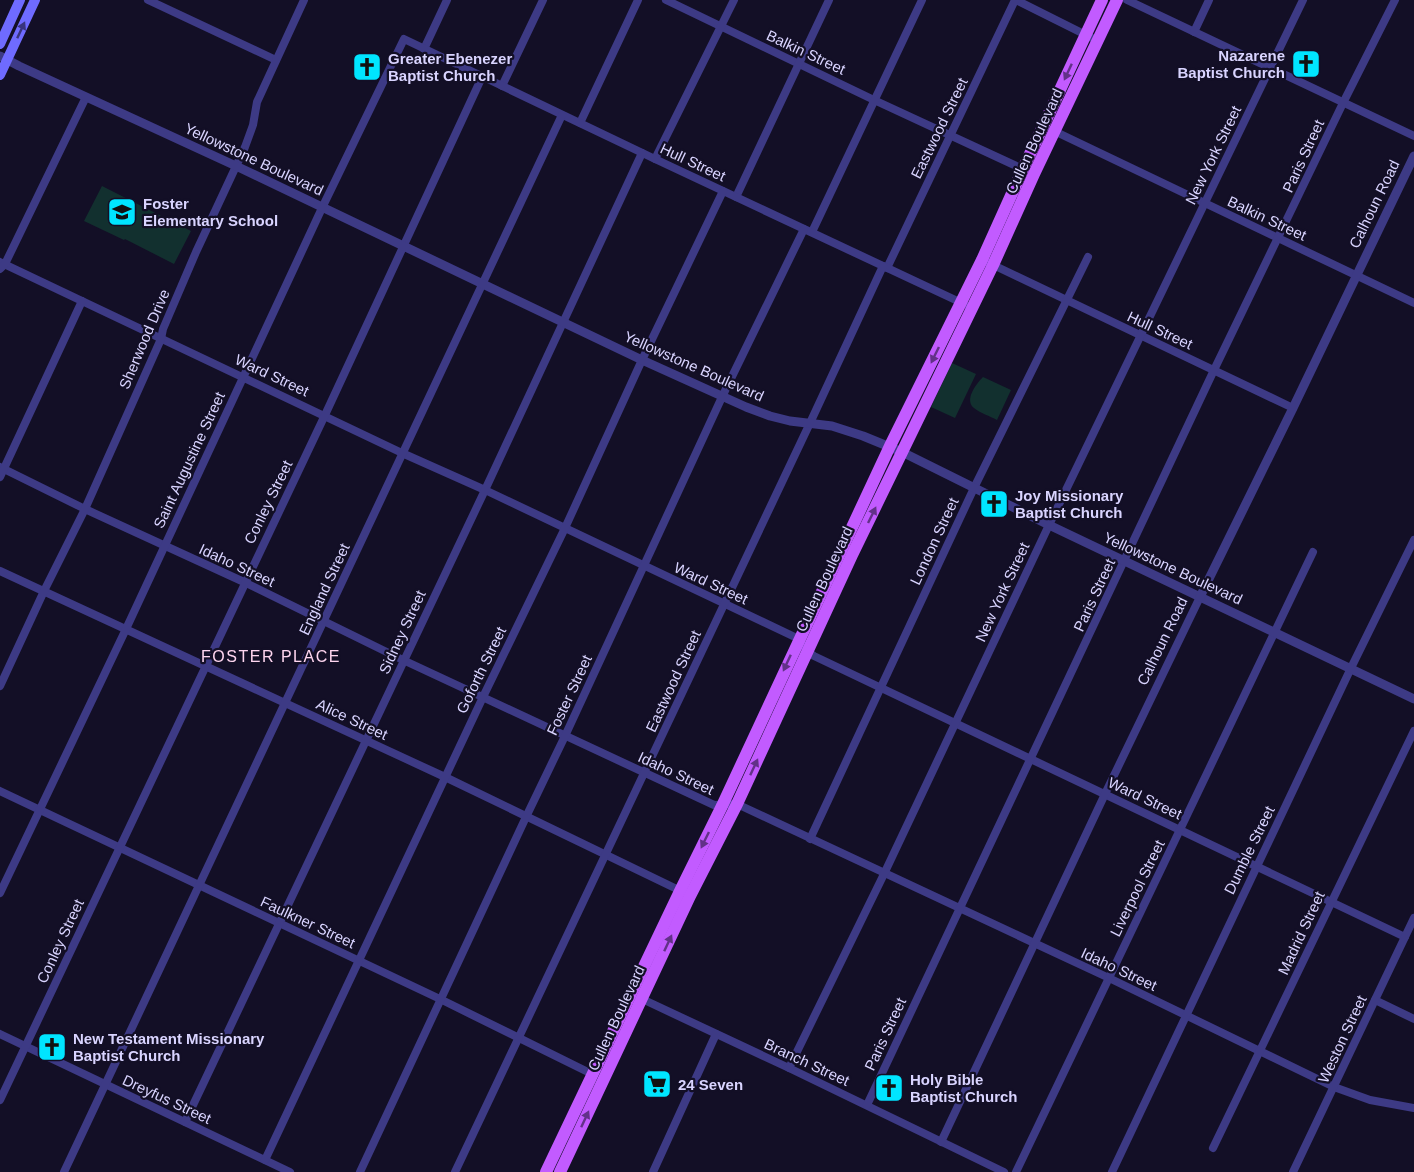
<svg xmlns="http://www.w3.org/2000/svg" width="1414" height="1172" font-family="Arial,sans-serif">
  <rect width="100%" height="100%" fill="#130f26"/>
  <g fill="#12302f">
    <polygon points="102,186 191,231 174,264 125,239 124,240 84,221"/>
    <polygon points="952,363 976,374 955,418 931,407"/>
    <path d="M983 377 1011 390 997 420C990 416 980 413 974 408 964 400 976 384 983 377Z"/>
  </g>
  <g fill="none" stroke-linecap="round" stroke-linejoin="round">
    <g stroke="#3d3a85" stroke-width="8">
      <polyline points="148,0 276,60"/>
      <polyline points="666,0 874,100 1025,170"/>
      <polyline points="1016,0 1098,41"/>
      <polyline points="1127,0 1414,136"/>
      <polyline points="1194,32 1209,0"/>
      <polyline points="424,49 447,0"/>
      <polyline points="502,86 543,0"/>
      <polyline points="580,123 638,0"/>
      <polyline points="1052,130 1414,303"/>
      <polyline points="655,159 734,0"/>
      <polyline points="736,197 829,0"/>
      <polyline points="812,232 922,0"/>
      <polyline points="0,262 402,453 485,490 799,639 807,651 814,656 1405,937"/>
      <polyline points="989,263 1293,408"/>
      <polyline points="887,268 1015,0"/>
      <polyline points="0,269 5,264 86,97"/>
      <polyline points="0,467 85,509 244,582 403,660 714,805 737,804 1109,978 1334,1087 1370,1100 1414,1108"/>
      <polyline points="0,477 82,301"/>
      <polyline points="0,571 445,777 683,892"/>
      <polyline points="0,686 44,591 85,509 161,339 163,329 196,252 245,147 253,125 257,102 304,0"/>
      <polyline points="0,791 440,999 594,1075"/>
      <polyline points="810,839 974,488 1088,257"/>
      <polyline points="0,893 126,629 322,208 404,39 655,159 964,304"/>
      <polyline points="640,998 789,1068 1004,1172"/>
      <polyline points="1375,1000 1414,1019"/>
      <polyline points="0,1034 290,1172"/>
      <polyline points="789,1068 884,874 1049,525 1303,0"/>
      <polyline points="0,1100 325,415 482,77"/>
      <polyline points="867,1105 1214,370 1343,103 1395,0"/>
      <polyline points="185,1122 485,490 642,153"/>
      <polyline points="941,1142 1105,794 1200,597"/>
      <polyline points="1213,1148 1414,731"/>
      <polyline points="265,1160 483,697 565,528 642,360 723,191"/>
      <polyline points="64,1172 562,115"/>
      <polyline points="360,1172 526,817 565,736 722,397 804,229"/>
      <polyline points="455,1172 810,423 883,266"/>
      <polyline points="653,1172 716,1034"/>
      <polyline points="1016,1172 1313,552"/>
      <polyline points="1112,1172 1351,668 1414,540"/>
      <polyline points="1293,1172 1414,918"/>
    </g>
    <g stroke="#3d3a85" stroke-width="9">
      <polyline points="0,56 19,66 236,166 642,360 746,407 770,416 790,421 832,426 863,436 902,452 1049,525 1414,699"/>
      <polyline points="1200,597 1293,408 1414,156"/>
    </g>
    <g stroke="#6f6bff" stroke-width="10">
      <polyline points="0,44 20,0"/>
      <polyline points="0,75 35,0"/>
    </g>
    <g stroke="#c25bff" stroke-width="12">
      <polyline points="546,1172 680,891 722,806 890,446 982,260 1023,169 1102,0"/>
      <polyline points="560,1172 690,896 737,804 852,555 993,265 1034,174 1117,0"/>
    </g>
  </g>
  <defs><path id="oneway-solid" d="M-6-.8H1V-3.2L6.5 0L1 3.2V.8H-6Z" transform="scale(1.5)"/></defs>
  <use fill="#38347d" href="#oneway-solid" transform="translate(21 30) rotate(-65)"/>
  <g fill="#623188">
    <use href="#oneway-solid" transform="translate(1068 72) rotate(115)"/>
    <use href="#oneway-solid" transform="translate(935 355) rotate(116)"/>
    <use href="#oneway-solid" transform="translate(872 515) rotate(-64)"/>
    <use href="#oneway-solid" transform="translate(787 663) rotate(115)"/>
    <use href="#oneway-solid" transform="translate(754 767) rotate(-65)"/>
    <use href="#oneway-solid" transform="translate(705 840) rotate(116)"/>
    <use href="#oneway-solid" transform="translate(668 943) rotate(-65)"/>
    <use href="#oneway-solid" transform="translate(585 1119) rotate(-65)"/>
  </g>
  <defs>
    <g id="church-square" transform="scale(1.5)"><rect x="-9" y="-9" width="18" height="18" rx="4" fill="#00e5ff" stroke="#130f26"/><path d="M-1.2-6h2.4v3.5h3.3v2.4h-3.3V6h-2.4V-.1h-3.3v-2.4h3.3Z" fill="#111"/></g>
    <g id="school-square" transform="scale(1.5)"><rect x="-9" y="-9" width="18" height="18" rx="4" fill="#00e5ff" stroke="#130f26"/><path d="M0-5L7-2L0 1L-7-2ZM-4 1L0 2.5L4 1V4Q0 6-4 4Z" fill="#111"/></g>
    <g id="supermarket-square" transform="scale(1.5)"><rect x="-9" y="-9" width="18" height="18" rx="4" fill="#00e5ff" stroke="#130f26"/><path d="M-6-5.5h2.5l.6 2H6L4.5 2H-2.5L-4.4-4H-6ZM-1.5 3.2a1.3 1.3 0 1 0 .1 0ZM3 3.2a1.3 1.3 0 1 0 .1 0Z" fill="#111"/></g>
  </defs>
  <g fill-rule="evenodd">
    <use href="#church-square" x="1306" y="64"/>
    <use href="#church-square" x="367" y="67"/>
    <use href="#school-square" x="122" y="212"/>
    <use href="#church-square" x="994" y="504"/>
    <use href="#church-square" x="52" y="1047"/>
    <use href="#supermarket-square" x="657" y="1084"/>
    <use href="#church-square" x="889" y="1088"/>
  </g>
  <g text-anchor="middle" dominant-baseline="central" stroke-width="4.5" stroke-linejoin="round" paint-order="stroke">
    <g font-size="15" fill="#d9d4ff" stroke="#130f26">
      <text transform="translate(806 52) rotate(25)">Balkin Street</text>
      <text transform="translate(939 128) rotate(-64)">Eastwood Street</text>
      <text transform="translate(1034 141) rotate(-65)">Cullen Boulevard</text>
      <text transform="translate(1213 155) rotate(-64)">New York Street</text>
      <text transform="translate(1303 156) rotate(-65)">Paris Street</text>
      <text transform="translate(254 159) rotate(25)">Yellowstone Boulevard</text>
      <text transform="translate(693 162) rotate(25)">Hull Street</text>
      <text transform="translate(1374 204) rotate(-64)">Calhoun Road</text>
      <text transform="translate(1267 218) rotate(25)">Balkin Street</text>
      <text transform="translate(1160 330) rotate(25)">Hull Street</text>
      <text transform="translate(144 339) rotate(-67)">Sherwood Drive</text>
      <text transform="translate(694 366) rotate(24)">Yellowstone Boulevard</text>
      <text transform="translate(272 375) rotate(25)">Ward Street</text>
      <text transform="translate(189 460) rotate(-65)">Saint Augustine Street</text>
      <text transform="translate(268 502) rotate(-64)">Conley Street</text>
      <text transform="translate(934 541) rotate(-65)">London Street</text>
      <text transform="translate(237 565) rotate(25)">Idaho Street</text>
      <text transform="translate(1173 568) rotate(25)">Yellowstone Boulevard</text>
      <text transform="translate(824 579) rotate(-65)">Cullen Boulevard</text>
      <text transform="translate(711 583) rotate(25)">Ward Street</text>
      <text transform="translate(324 589) rotate(-65)">England Street</text>
      <text transform="translate(1002 592) rotate(-65)">New York Street</text>
      <text transform="translate(1094 595) rotate(-65)">Paris Street</text>
      <text transform="translate(402 632) rotate(-65)">Sidney Street</text>
      <text transform="translate(1162 641) rotate(-64)">Calhoun Road</text>
      <text transform="translate(481 670) rotate(-64)">Goforth Street</text>
      <text transform="translate(673 681) rotate(-65)">Eastwood Street</text>
      <text transform="translate(569 695) rotate(-65)">Foster Street</text>
      <text transform="translate(352 719) rotate(25)">Alice Street</text>
      <text transform="translate(676 773) rotate(25)">Idaho Street</text>
      <text transform="translate(1145 798) rotate(25)">Ward Street</text>
      <text transform="translate(1249 850) rotate(-64)">Dumble Street</text>
      <text transform="translate(1137 888) rotate(-64)">Liverpool Street</text>
      <text transform="translate(308 922) rotate(25)">Faulkner Street</text>
      <text transform="translate(1301 933) rotate(-65)">Madrid Street</text>
      <text transform="translate(60 941) rotate(-65)">Conley Street</text>
      <text transform="translate(1119 969) rotate(25)">Idaho Street</text>
      <text transform="translate(616 1018) rotate(-65)">Cullen Boulevard</text>
      <text transform="translate(885 1034) rotate(-65)">Paris Street</text>
      <text transform="translate(1342 1039) rotate(-65)">Weston Street</text>
      <text transform="translate(807 1062) rotate(25)">Branch Street</text>
      <text transform="translate(167 1099) rotate(25)">Dreyfus Street</text>
    </g>
    <g font-size="15" font-weight="bold" fill="#d9d4ff" stroke="#130f26" text-anchor="start">
      <text x="1285" y="55" text-anchor="end">Nazarene<tspan x="1285" dy="17">Baptist Church</tspan></text>
      <text x="388" y="58">Greater Ebenezer<tspan x="388" dy="17">Baptist Church</tspan></text>
      <text x="143" y="203">Foster<tspan x="143" dy="17">Elementary School</tspan></text>
      <text x="1015" y="495">Joy Missionary<tspan x="1015" dy="17">Baptist Church</tspan></text>
      <text x="73" y="1038">New Testament Missionary<tspan x="73" dy="17">Baptist Church</tspan></text>
      <text x="910" y="1079">Holy Bible<tspan x="910" dy="17">Baptist Church</tspan></text>
      <text x="678" y="1084">24 Seven</text>
    </g>
    <g font-size="16" letter-spacing="1.5" fill="#ffd6f0" stroke="#130f26">
      <text x="271" y="656">FOSTER PLACE</text>
    </g>
  </g>
</svg>
